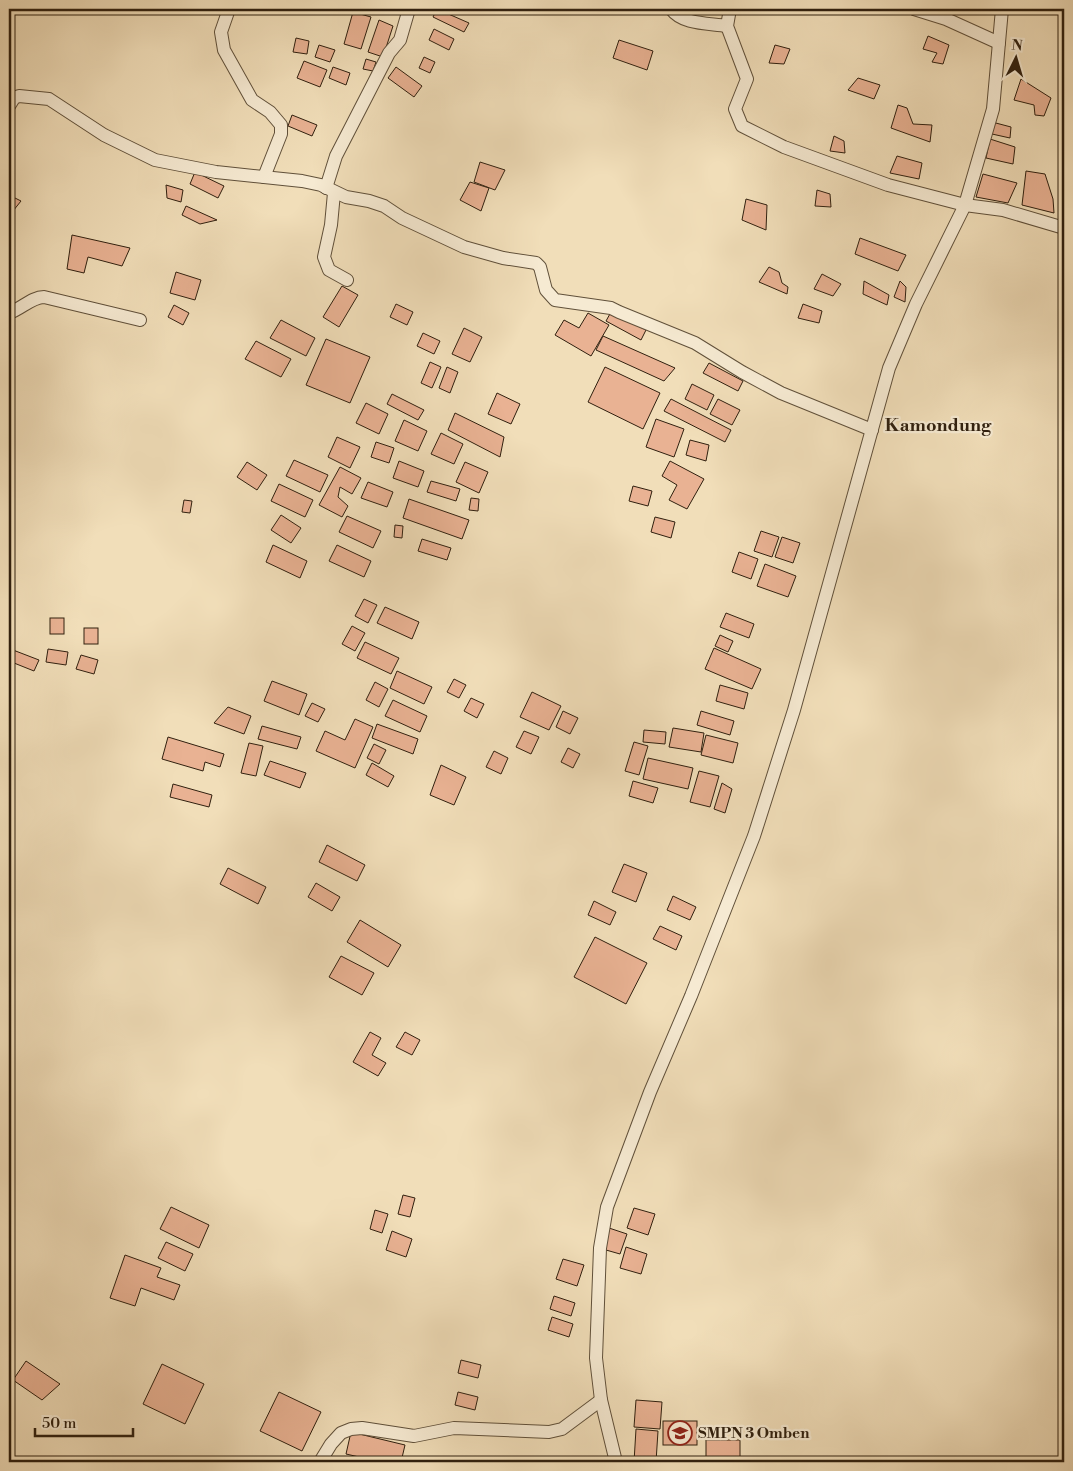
<svg xmlns="http://www.w3.org/2000/svg" width="1073" height="1471" font-family="'Libre Bodoni',serif">
  <rect width="100%" height="100%" fill="#f1deb9"/>
  <filter id="stains"><feTurbulence type="fractalNoise" baseFrequency=".004" numOctaves="4"/><feColorMatrix values="0 0 0 0 .2 0 0 0 0 .09 0 0 0 0 .02 0 0 0 .5 -.17"/></filter>
  <radialGradient id="worn" r=".72"><stop offset=".6" stop-color="#630" stop-opacity="0"/><stop offset="1" stop-color="#630" stop-opacity=".3"/></radialGradient>
  <g fill="#e9b293" stroke="#30200f">
    <polygon points="437,9 469,23 464,32 433,17"/>
    <polygon points="353,12 371,17 361,49 344,44"/>
    <polygon points="379,20 393,26 383,57 368,52"/>
    <polygon points="434,29 454,39 449,50 429,40"/>
    <polygon points="928,36 949,45 943,64 932,62 937,53 923,49"/>
    <polygon points="296,38 309,41 307,54 293,52"/>
    <polygon points="619,40 653,51 647,70 613,58"/>
    <polygon points="319,45 335,50 330,62 315,57"/>
    <polygon points="775,45 790,49 784,64 769,63"/>
    <polygon points="424,57 435,62 430,73 419,68"/>
    <polygon points="366,59 376,62 373,71 363,69"/>
    <polygon points="304,61 327,70 320,87 297,78"/>
    <polygon points="333,67 350,73 346,85 329,78"/>
    <polygon points="396,67 422,86 414,97 388,78"/>
    <polygon points="858,78 880,85 874,99 848,90"/>
    <polygon points="1021,79 1051,98 1044,116 1035,115 1034,105 1014,100"/>
    <polygon points="898,105 907,108 913,124 932,125 930,142 891,128"/>
    <polygon points="292,115 317,125 312,136 288,126"/>
    <polygon points="992,122 1011,127 1010,138 992,134"/>
    <polygon points="834,136 844,141 845,153 830,151"/>
    <polygon points="990,139 1015,147 1013,164 986,158"/>
    <polygon points="897,156 922,163 919,179 890,173"/>
    <polygon points="480,162 505,170 495,190 474,182"/>
    <polygon points="1026,171 1045,174 1053,199 1054,213 1022,205"/>
    <polygon points="195,172 224,186 218,198 190,184"/>
    <polygon points="983,174 1017,183 1008,203 976,197"/>
    <polygon points="470,182 489,188 481,211 460,200"/>
    <polygon points="166,185 183,190 181,202 167,198"/>
    <polygon points="817,190 830,194 831,207 815,206"/>
    <polygon points="9,195 21,201 9,216"/>
    <polygon points="746,199 767,205 766,230 742,220"/>
    <polygon points="186,206 217,220 200,224 182,215"/>
    <polygon points="72,235 130,248 122,266 88,257 84,273 67,269"/>
    <polygon points="860,238 906,255 898,271 855,254"/>
    <polygon points="769,267 779,272 782,283 788,287 787,294 759,282"/>
    <polygon points="176,272 201,280 195,300 170,293"/>
    <polygon points="822,274 841,284 833,296 814,289"/>
    <polygon points="864,281 889,295 887,305 863,294"/>
    <polygon points="900,281 906,287 905,302 894,297"/>
    <polygon points="342,286 358,295 339,327 323,317"/>
    <polygon points="396,304 413,312 407,325 390,317"/>
    <polygon points="803,304 822,311 819,323 798,318"/>
    <polygon points="174,305 189,313 183,325 168,317"/>
    <polygon points="611,312 646,330 641,340 606,321"/>
    <polygon points="588,313 609,325 591,356 555,335 564,320 579,328"/>
    <polygon points="281,320 315,338 306,356 270,338"/>
    <polygon points="464,328 482,337 470,362 452,354"/>
    <polygon points="423,333 440,341 434,354 417,346"/>
    <polygon points="603,336 675,368 664,381 596,350"/>
    <polygon points="326,339 370,357 350,403 306,385"/>
    <polygon points="256,341 291,359 281,377 245,359"/>
    <polygon points="430,362 441,367 432,388 421,383"/>
    <polygon points="709,363 743,381 738,391 703,373"/>
    <polygon points="447,367 458,372 450,393 439,388"/>
    <polygon points="605,367 660,393 643,429 588,402"/>
    <polygon points="692,384 714,395 707,410 685,399"/>
    <polygon points="497,393 520,404 511,424 488,414"/>
    <polygon points="392,394 424,410 418,420 387,404"/>
    <polygon points="671,399 731,430 725,442 664,411"/>
    <polygon points="718,399 740,410 732,425 710,414"/>
    <polygon points="366,403 388,414 379,434 356,423"/>
    <polygon points="455,413 504,437 500,457 448,430"/>
    <polygon points="656,419 684,429 674,457 646,447"/>
    <polygon points="404,420 427,431 418,451 395,441"/>
    <polygon points="441,433 463,444 454,464 431,454"/>
    <polygon points="337,437 360,447 350,468 328,457"/>
    <polygon points="690,440 709,445 706,461 686,455"/>
    <polygon points="376,442 394,448 389,463 371,457"/>
    <polygon points="294,460 328,475 320,492 286,476"/>
    <polygon points="399,461 424,471 418,487 393,478"/>
    <polygon points="670,461 704,479 687,509 669,500 677,485 662,476"/>
    <polygon points="247,462 267,475 257,490 237,477"/>
    <polygon points="465,462 488,472 479,493 456,482"/>
    <polygon points="340,467 361,478 352,494 340,487 338,497 348,506 342,517 319,505"/>
    <polygon points="431,481 460,489 456,501 427,492"/>
    <polygon points="368,482 393,492 387,507 361,498"/>
    <polygon points="279,484 313,500 305,517 271,501"/>
    <polygon points="633,486 652,491 648,506 629,501"/>
    <polygon points="471,498 479,499 478,511 469,510"/>
    <polygon points="409,499 469,520 462,539 403,518"/>
    <polygon points="184,500 192,501 190,513 182,512"/>
    <polygon points="281,515 301,528 291,543 271,530"/>
    <polygon points="347,516 381,531 373,548 339,532"/>
    <polygon points="655,517 675,522 671,538 651,532"/>
    <polygon points="395,525 403,526 402,538 394,537"/>
    <polygon points="761,531 779,537 772,557 754,551"/>
    <polygon points="782,537 800,543 793,563 775,557"/>
    <polygon points="422,539 451,548 447,560 418,551"/>
    <polygon points="273,545 307,561 300,578 266,562"/>
    <polygon points="337,545 371,561 364,577 329,561"/>
    <polygon points="739,552 758,559 751,579 732,572"/>
    <polygon points="765,564 796,576 788,597 757,586"/>
    <polygon points="364,599 377,605 368,623 355,616"/>
    <polygon points="385,607 419,622 412,639 377,623"/>
    <polygon points="726,613 754,624 749,638 720,627"/>
    <rect x="50" y="618" width="14" height="16"/>
    <polygon points="352,626 365,633 355,651 342,644"/>
    <rect x="84" y="628" width="14" height="16"/>
    <polygon points="720,635 733,641 728,652 715,646"/>
    <polygon points="365,642 399,658 391,674 357,658"/>
    <polygon points="714,648 761,669 752,689 705,669"/>
    <polygon points="48,649 68,652 66,665 46,662"/>
    <polygon points="13,650 39,660 34,671 9,661"/>
    <polygon points="81,655 98,660 94,674 76,669"/>
    <polygon points="397,671 432,687 424,704 390,688"/>
    <polygon points="454,679 466,685 459,698 447,692"/>
    <polygon points="272,681 307,694 299,715 264,701"/>
    <polygon points="375,682 388,689 379,707 366,700"/>
    <polygon points="720,685 748,693 744,709 716,701"/>
    <polygon points="532,692 561,706 549,730 520,717"/>
    <polygon points="471,698 484,704 477,718 464,711"/>
    <polygon points="393,700 427,716 420,732 385,716"/>
    <polygon points="312,703 325,709 318,722 305,716"/>
    <polygon points="228,707 251,716 244,734 214,723"/>
    <polygon points="563,711 578,718 570,734 556,727"/>
    <polygon points="701,711 734,721 730,735 697,725"/>
    <polygon points="355,719 373,727 355,768 316,751 325,731 345,740"/>
    <polygon points="377,724 418,739 413,754 372,738"/>
    <polygon points="262,726 301,737 297,749 258,739"/>
    <polygon points="673,728 704,733 701,752 669,747"/>
    <polygon points="644,730 666,732 665,744 643,742"/>
    <polygon points="524,731 539,737 531,754 516,747"/>
    <polygon points="706,735 738,743 733,763 701,755"/>
    <polygon points="168,737 224,754 220,767 205,762 203,771 162,759"/>
    <polygon points="634,742 648,746 639,775 625,771"/>
    <polygon points="249,743 263,746 256,776 241,773"/>
    <polygon points="374,744 386,750 379,764 367,758"/>
    <polygon points="568,748 580,754 573,768 561,762"/>
    <polygon points="494,751 508,758 501,774 486,767"/>
    <polygon points="648,758 693,768 688,789 643,779"/>
    <polygon points="270,761 306,773 300,788 264,775"/>
    <polygon points="372,763 394,776 388,787 366,775"/>
    <polygon points="441,765 466,777 454,805 430,795"/>
    <polygon points="699,771 719,776 710,807 690,802"/>
    <polygon points="633,781 658,788 653,803 629,796"/>
    <polygon points="722,783 732,789 725,813 714,809"/>
    <polygon points="173,784 212,795 209,807 170,797"/>
    <polygon points="327,845 365,865 357,881 319,862"/>
    <polygon points="624,864 647,873 636,902 612,892"/>
    <polygon points="228,868 266,887 258,904 220,884"/>
    <polygon points="316,883 340,897 332,911 308,897"/>
    <polygon points="673,896 696,907 690,920 667,910"/>
    <polygon points="594,901 616,912 610,925 588,915"/>
    <polygon points="360,920 401,945 388,967 347,942"/>
    <polygon points="660,926 682,936 676,950 653,939"/>
    <polygon points="595,937 647,963 626,1004 574,977"/>
    <polygon points="341,956 374,973 362,995 329,977"/>
    <polygon points="370,1032 381,1038 372,1055 386,1063 378,1076 353,1062"/>
    <polygon points="405,1032 420,1040 412,1055 396,1047"/>
    <polygon points="403,1195 415,1198 410,1217 398,1214"/>
    <polygon points="171,1207 209,1225 199,1248 160,1229"/>
    <polygon points="634,1208 655,1214 648,1235 627,1228"/>
    <polygon points="375,1210 388,1214 382,1233 370,1229"/>
    <polygon points="606,1227 627,1234 620,1254 599,1248"/>
    <polygon points="392,1231 412,1239 406,1257 386,1250"/>
    <polygon points="166,1242 193,1254 185,1271 158,1258"/>
    <polygon points="626,1247 647,1254 641,1274 620,1268"/>
    <polygon points="125,1255 161,1268 157,1277 180,1285 174,1300 141,1288 135,1306 110,1298"/>
    <polygon points="563,1259 584,1265 577,1286 556,1279"/>
    <polygon points="554,1296 575,1303 571,1316 550,1309"/>
    <polygon points="552,1317 573,1324 569,1337 548,1330"/>
    <polygon points="461,1360 481,1365 478,1378 458,1373"/>
    <polygon points="26,1361 60,1384 42,1400 13,1380"/>
    <polygon points="162,1364 204,1384 185,1424 143,1404"/>
    <polygon points="279,1392 321,1412 302,1451 260,1431"/>
    <polygon points="458,1392 478,1397 475,1410 455,1405"/>
    <polygon points="636,1400 662,1402 660,1429 634,1427"/>
    <rect x="663" y="1421" width="34" height="24"/>
    <polygon points="636,1429 658,1431 656,1462 634,1462"/>
    <polygon points="351,1432 405,1445 401,1462 381,1462 346,1454"/>
    <rect x="706" y="1440" width="34" height="22"/>
  </g>
  <g fill="none" stroke-linecap="round" stroke-linejoin="round">
    <g stroke="#60503a" stroke-width="14">
      <g id="street">
        <polyline points="229,9 221,32 224,50 252,100 270,112 281,125 281,134 264,177"/>
        <path d="M671 9C683 25 708 23 727 26"/>
        <polyline points="730,9 727,26 747,79 735,109 742,126 784,147 888,185 965,205 1003,210 1064,228"/>
        <polyline points="914,9 946,19 999,43"/>
        <polyline points="9,106 14,98 19,96 49,99 104,135 155,160 216,172 302,181 321,185 346,197 369,201 384,206 402,218 464,247 503,258 536,263 540,267 546,290 555,300 611,308 619,312 695,343 742,372 781,393 872,430"/>
        <polyline points="326,188 336,156 389,53 400,40 409,9"/>
        <polyline points="334,193 331,225 324,257 329,270 347,280"/>
        <path d="M9 313C21 309 32 297 44 297L140 320"/>
        <polyline points="320,1462 331,1444 341,1433 351,1429 362,1428 414,1436 454,1428 549,1432 562,1429 601,1400"/>
        <polyline points="616,1462 601,1400 596,1358 600,1248 607,1207 650,1092 691,996 754,836 794,710 889,368 916,304 965,205 993,109 1002,9"/>
      </g>
    </g>
    <use href="#street" stroke="#f6ead2" stroke-width="12"/>
  </g>
  <defs>
    <g id="school-ring" transform="scale(1.25)"><circle r="9.5" fill="#f6ead2" stroke="#8f2418" stroke-width="1.5"/><path d="M0-5L7-2L0 1L-7-2ZM-4 1L0 2.5L4 1V4Q0 6-4 4Z" fill="#8f2418"/></g>
  </defs>
  <g fill-rule="evenodd">
    <use href="#school-ring" x="680" y="1433"/>
  </g>
  <g text-anchor="middle" dominant-baseline="central" stroke-width="4.5" stroke-linejoin="round" paint-order="stroke">
    <g font-size="15" font-weight="bold" fill="#30200f" stroke="#f6ead2" text-anchor="start">
      <text x="698" y="1433">SMPN 3 Omben</text>
    </g>
    <g font-size="18" font-weight="bold" fill="#30200f" stroke="#f6ead2">
      <text x="938" y="425">Kamondung</text>
    </g>
  </g>
  <rect width="1073" height="1471" fill="none" stroke="#f1deb9" stroke-width="30"/>
  <rect x="10" y="10" width="1053" height="1451" fill="none" stroke="#30200f" stroke-width="2.5"/>
  <rect x="15" y="15" width="1043" height="1441" fill="none" stroke="#30200f"/>
  <g transform="translate(1016 58) rotate(5)" stroke="#f6ead2" stroke-width="4" paint-order="stroke">
  <path d="M0-4L9 19L0 12L-9 19Z" fill="#30200f"/>
  <text y="-8" font-size="14" font-weight="bold" text-anchor="middle" fill="#30200f">N</text>
  </g>
  <path d="M35 1428v8h98v-8" fill="none" stroke="#30200f" stroke-width="2.5"/>
  <text x="42" y="1428" font-size="15" fill="#30200f" stroke="#f6ead2" stroke-width="4" paint-order="stroke">50 m</text>
  <rect width="100%" height="100%" filter="url(#stains)"/>
  <rect width="100%" height="100%" fill="url(#worn)"/>
</svg>
